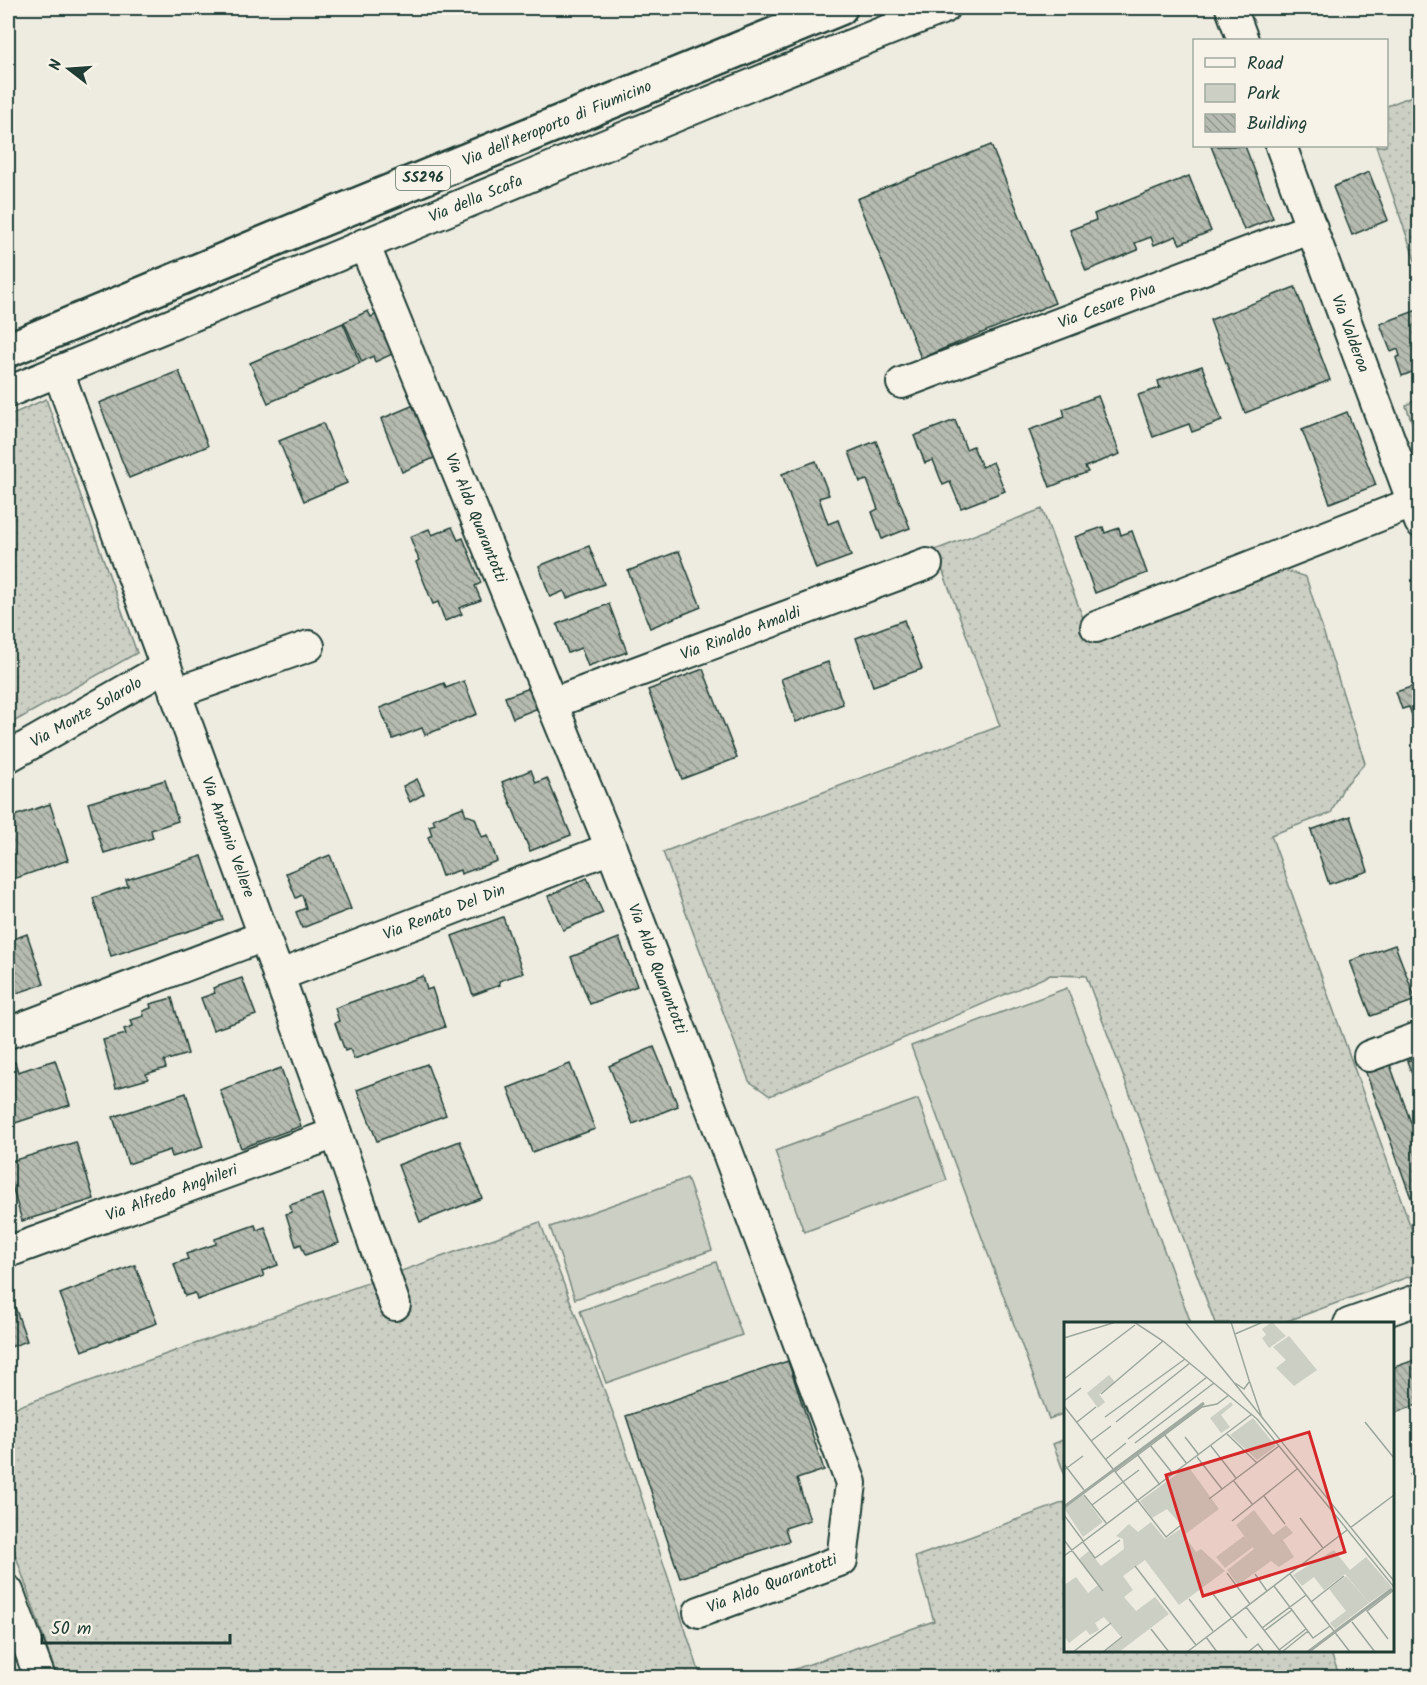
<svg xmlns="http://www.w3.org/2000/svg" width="1427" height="1685" font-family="Kalam,sans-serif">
  <defs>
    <pattern id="grass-dots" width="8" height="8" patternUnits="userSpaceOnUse" patternTransform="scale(1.5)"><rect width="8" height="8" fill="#cccfc4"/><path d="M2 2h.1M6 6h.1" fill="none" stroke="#afb3a9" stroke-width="1.8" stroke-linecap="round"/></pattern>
    <pattern id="building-back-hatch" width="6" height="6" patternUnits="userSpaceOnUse" patternTransform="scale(1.5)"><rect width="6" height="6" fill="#b5bbb0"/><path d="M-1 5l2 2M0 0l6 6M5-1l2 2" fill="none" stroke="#939990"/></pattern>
  </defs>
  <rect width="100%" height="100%" fill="#eeece1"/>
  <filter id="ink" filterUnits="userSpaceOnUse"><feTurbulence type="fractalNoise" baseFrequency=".0167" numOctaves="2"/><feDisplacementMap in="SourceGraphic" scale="12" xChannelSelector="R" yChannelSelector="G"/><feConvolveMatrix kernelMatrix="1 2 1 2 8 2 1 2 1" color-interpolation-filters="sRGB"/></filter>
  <g filter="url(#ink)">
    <g fill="url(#grass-dots)" stroke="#76867c" stroke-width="1.5">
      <polygon points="1419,93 1420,93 1419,272 1376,146 1386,146 1387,106"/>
      <polygon points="1419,397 1419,441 1406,406"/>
      <polygon points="46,399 137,653 8,725 8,416"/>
      <polygon points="1042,509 1092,642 1284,570 1306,577 1365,763 1343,788 1331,813 1271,835 1419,1250 1419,1273 1282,1323 1215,1323 1086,976 1050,975 770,1096 749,1081 663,852 1000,726 935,550"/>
      <polygon points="540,1222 618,1426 701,1677 615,1678 613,1674 605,1678 57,1677 8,1533 8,1410"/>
      <polygon points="1065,1439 1065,1475 1053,1444"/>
      <polygon points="1065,1502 1066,1650 1330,1651 1340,1677 772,1677 934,1621 915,1557"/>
    </g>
    <g fill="#cccfc4" stroke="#76867c" stroke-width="1.5">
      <polygon points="1067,988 1191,1323 1066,1324 1065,1413 1049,1419 911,1046"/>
      <polygon points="918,1099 947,1180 804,1232 775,1151"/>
      <polygon points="687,1178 712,1250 575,1299 550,1227"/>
      <polygon points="716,1262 742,1335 606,1383 580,1311"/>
    </g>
    <g fill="url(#building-back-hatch)" stroke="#1f3d34" stroke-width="1.5">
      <polygon points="991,145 1055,303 921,358 857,199"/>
      <polygon points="1211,146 1245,146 1273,218 1244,230"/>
      <polygon points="1369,172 1388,220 1352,235 1333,187"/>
      <polygon points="1189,176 1211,231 1180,244 1176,236 1154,245 1151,237 1135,243 1138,250 1086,271 1070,230 1096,220 1094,214"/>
      <polygon points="1295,287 1330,380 1245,413 1210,320"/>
      <polygon points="1420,309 1420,369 1402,376 1396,358 1400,356 1398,349 1391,352 1380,324"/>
      <polygon points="368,311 371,317 383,311 401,350 375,362 373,356 362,362 344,322"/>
      <polygon points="343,323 360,363 268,403 250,363"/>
      <polygon points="1202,366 1222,421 1192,432 1189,424 1153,437 1138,395 1160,388 1158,381"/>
      <polygon points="179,371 208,446 129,478 99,403"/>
      <polygon points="1098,396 1120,454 1085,467 1088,472 1050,487 1029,430 1065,417 1063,409"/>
      <polygon points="421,402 443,454 402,472 381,419"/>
      <polygon points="1347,412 1376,485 1330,503 1302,430"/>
      <polygon points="955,420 966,449 973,446 982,467 993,462 1005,491 961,508 950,482 943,485 933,460 925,463 914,436"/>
      <polygon points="323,423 347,483 304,501 279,441"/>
      <polygon points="876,441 910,528 882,539 872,512 878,509 867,480 860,482 849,452"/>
      <polygon points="816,461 829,495 819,498 828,524 838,520 851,556 816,569 782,474"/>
      <polygon points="452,527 458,540 463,538 481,583 475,586 481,600 459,608 462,614 445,621 438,602 433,604 416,562 419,560 410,537 429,529 432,535"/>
      <polygon points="1103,527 1105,533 1119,528 1121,535 1132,531 1147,573 1095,593 1075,537"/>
      <polygon points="589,546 604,584 567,598 564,591 550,597 539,566"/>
      <polygon points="679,551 701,607 650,628 628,571"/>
      <polygon points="609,604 627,652 588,666 581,648 568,653 557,624"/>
      <polygon points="904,620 922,669 873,686 856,638"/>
      <polygon points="828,662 843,704 796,722 781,679"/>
      <polygon points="703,669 737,758 682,779 648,690"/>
      <polygon points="464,681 477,714 425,735 422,728 393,739 380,708 444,683 446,688"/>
      <polygon points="1420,684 1420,724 1416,726 1409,707 1402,709 1396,692"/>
      <polygon points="530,688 538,708 513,718 505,697"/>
      <polygon points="531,770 536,783 547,778 571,835 530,851 502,782"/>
      <polygon points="417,779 424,794 410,802 403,786"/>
      <polygon points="165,780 178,821 151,830 153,838 104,853 88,803"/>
      <polygon points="50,804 68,860 8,881 8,818"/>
      <polygon points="463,807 466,815 475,818 482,837 488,835 497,861 461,874 460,870 442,876 428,837 432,835 429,826 435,824 433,819"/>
      <polygon points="1350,816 1368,871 1329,884 1311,830"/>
      <polygon points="330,855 351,909 302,928 296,912 306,908 302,895 296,898 286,873"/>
      <polygon points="202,856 223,920 111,956 93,898 128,886 126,880"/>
      <polygon points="587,878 603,913 563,930 548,896"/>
      <polygon points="503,917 523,973 499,981 500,985 473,995 452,936"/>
      <polygon points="27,934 44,984 8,996 8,941"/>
      <polygon points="619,938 637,986 590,1004 571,957"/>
      <polygon points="1395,945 1416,1000 1371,1016 1350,961"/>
      <polygon points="423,976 427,990 432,988 445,1027 354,1059 350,1049 345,1051 335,1023 339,1021 335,1008"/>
      <polygon points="242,978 256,1015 213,1030 201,998 215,993 213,988"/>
      <polygon points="172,998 188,1054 164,1061 166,1068 146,1074 148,1079 116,1088 103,1040 126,1034 124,1029 133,1026 131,1020 144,1016 143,1011 151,1008 150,1004"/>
      <polygon points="654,1047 678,1106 633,1124 609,1066"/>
      <polygon points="1420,1057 1420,1095 1407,1061"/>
      <polygon points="55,1060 70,1105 9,1125 8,1120 8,1064 15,1062 18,1072"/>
      <polygon points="1389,1062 1413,1128 1420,1126 1420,1223 1365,1070"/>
      <polygon points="427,1064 446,1115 377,1141 357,1090"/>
      <polygon points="570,1064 595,1129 532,1152 508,1088"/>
      <polygon points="281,1068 301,1126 241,1148 220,1090"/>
      <polygon points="186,1093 203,1147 172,1157 170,1150 128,1164 113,1117"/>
      <polygon points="460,1141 482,1198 420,1222 398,1165"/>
      <polygon points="76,1142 94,1199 22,1221 8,1172 8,1162"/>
      <polygon points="323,1194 339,1243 305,1255 301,1244 296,1246 286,1214 292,1212 290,1205"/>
      <polygon points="255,1225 257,1230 265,1227 278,1265 262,1271 264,1276 197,1300 195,1293 185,1296 174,1264 188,1259 186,1254 216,1244 215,1239"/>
      <polygon points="135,1265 157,1323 82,1351 60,1294"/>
      <polygon points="8,1290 9,1290 27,1341 8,1348"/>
      <polygon points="1420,1358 1420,1404 1392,1414 1392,1368"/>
      <polygon points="788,1361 824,1470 797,1479 810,1520 785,1528 789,1541 680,1578 626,1416"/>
      <polygon points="1420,1472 1420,1500 1410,1475"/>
    </g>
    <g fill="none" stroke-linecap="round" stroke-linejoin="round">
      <g stroke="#1f3d34" stroke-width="34">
        <g id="minor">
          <polyline points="1231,8 1243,40"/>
          <path id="s1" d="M1281 146 1420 522"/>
          <path id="s2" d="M364 244 611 848 716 1121 851 1483 842 1560 699 1612"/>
          <path id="s3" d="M58 371 336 1133 395 1305"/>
          <path id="s4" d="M902 383 1312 228"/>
          <path id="s5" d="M8 392 780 73 944 8"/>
          <polyline points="1096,627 1412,503"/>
          <polyline points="175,693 309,646"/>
          <path id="s6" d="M553 703 927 564"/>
          <path id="s7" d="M8 757 166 667"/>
          <path id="s8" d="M278 976 611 848"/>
          <polyline points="8,1033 264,936"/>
          <polyline points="1369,1056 1420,1037"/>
          <path id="s9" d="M8 1252 336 1133"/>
          <polyline points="1349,1324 1420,1299"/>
          <polyline points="8,1591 40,1678"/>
        </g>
      </g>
      <g stroke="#1f3d34" stroke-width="38">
        <g id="major">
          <path id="s10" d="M8 350 303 227 840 8"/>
        </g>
      </g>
      <use href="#minor" stroke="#f7f3e8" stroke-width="30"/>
      <use href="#major" stroke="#f7f3e8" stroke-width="33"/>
    </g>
  </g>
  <g text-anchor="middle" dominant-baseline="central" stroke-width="6" stroke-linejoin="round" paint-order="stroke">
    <rect fill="#f7f3e8" stroke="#60746a" stroke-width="1.5" x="396" y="166" width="54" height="24" rx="4.5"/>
    <g font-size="15" font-weight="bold" fill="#1f3d34">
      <text x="423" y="178">SS296</text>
    </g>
    <g font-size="16" fill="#1f3d34" stroke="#f7f3e8">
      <text stroke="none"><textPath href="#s10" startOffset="594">Via dell'Aeroporto di Fiumicino</textPath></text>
      <text stroke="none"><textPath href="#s5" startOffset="506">Via della Scafa</textPath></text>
      <text stroke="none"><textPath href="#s4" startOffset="219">Via Cesare Piva</textPath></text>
      <text stroke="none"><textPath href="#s1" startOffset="200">Via Valderoa</textPath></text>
      <text stroke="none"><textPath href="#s2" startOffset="296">Via Aldo Quarantotti</textPath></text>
      <text stroke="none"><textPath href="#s6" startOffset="200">Via Rinaldo Amaldi</textPath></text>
      <text stroke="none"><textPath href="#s7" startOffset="90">Via Monte Solarolo</textPath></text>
      <text stroke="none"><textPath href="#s3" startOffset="496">Via Antonio Vellere</textPath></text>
      <text stroke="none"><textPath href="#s8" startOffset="178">Via Renato Del Din</textPath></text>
      <text stroke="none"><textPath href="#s2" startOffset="782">Via Aldo Quarantotti</textPath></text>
      <text stroke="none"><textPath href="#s9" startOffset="174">Via Alfredo Anghileri</textPath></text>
      <text transform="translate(772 1584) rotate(-21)">Via Aldo Quarantotti</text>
    </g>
  </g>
  <g transform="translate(1064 1322)">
    <rect width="330" height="330" fill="#eeece1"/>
    <path d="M45 53 51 60 35 72 41 80 34 86 23 71ZM189 96 212 124 193 138 166 113ZM124 144 155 187 120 213 132 230 137 227 161 249 115 283 81 238 59 254 69 268 60 275 72 289 91 275 105 292 55 330H40L58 316 40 295 31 301 35 308 26 313 22 308 5 321 0 314V263L12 255 24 271 34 263 15 237 25 229 37 244 60 227 59 217 52 214 65 202 74 210 87 200 101 217 119 205 103 187 88 196 76 179ZM19 173 39 200 19 215 0 186ZM190 188 209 213 222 203 229 211 219 218 230 235 215 245 207 239 174 263 163 248 190 227 172 203ZM270 228 286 248 302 235 328 265 305 281 281 252 260 268 250 255 238 264 229 253Z" fill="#cccfc4"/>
    <path d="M208 0 222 14 205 26 198 16 202 13 198 7ZM225 14 253 48 230 64 212 46 222 38 209 25ZM167 80 169 83 157 93 166 105 157 111 146 96ZM180 214 189 225 161 246 152 235ZM282 254 305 281 271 307 266 301 282 289 265 267Z" fill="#cccfc4"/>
    <path fill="none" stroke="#9fa99f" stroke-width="3" d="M0 185 140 81M244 330 328 267"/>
    <path fill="none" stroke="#9ba69c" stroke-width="1.5" d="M70 0 99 19 193 97 330 265M121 0 330 259M167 0 185 58M171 12 199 0M0 16 52 0M0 57 71 3M185 58 198 96M171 61 180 67 185 60M37 72 99 19M0 79 17 66M0 84 102 215 117 203M41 95 121 37M13 100 32 85M52 100 126 41M301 100 330 136M100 112 123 142M163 112 193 141M121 115 135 133M64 117 143 55M27 119 47 104M71 121 150 61M86 123 109 152M147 124 172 156M73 132 96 163M133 135 158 167M42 137 62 121M0 142 20 168M0 148 19 134M51 150 138 85 153 82 165 73M169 158 189 183M20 173 43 202M200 174 221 202M145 177 215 124M28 183 75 148M0 193 20 220M236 196 259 226M168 199 233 147M286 206 330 173M0 218 39 269M19 220 31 236 56 218M0 234 188 92M71 244 132 323M163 251 186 282M191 252 203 269M226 252 286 330M210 264 249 316 266 304M149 272 183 316M125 277 149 309M247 280 280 254M182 285 217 330M288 300 311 330M198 306 242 273M87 307 105 330M200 309 228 288M142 315 153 330M324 317 303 289 330 268M215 328 242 307M9 330 47 301M39 330 58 315M123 330 283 208M184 330 194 322 200 330M218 330 244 309"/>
    <path fill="#d62828" fill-opacity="0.15" stroke="#d62828" stroke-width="3" d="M245 110 281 230 139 274 102 153Z"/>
    <rect width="330" height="330" fill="none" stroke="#1f3d34" stroke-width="3"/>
  </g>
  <rect width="1427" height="1685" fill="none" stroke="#f7f3e8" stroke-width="30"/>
  <rect x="15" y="15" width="1397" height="1655" fill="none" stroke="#1f3d34" stroke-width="2" filter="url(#ink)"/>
  <rect x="1193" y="39" width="195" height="108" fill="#f7f3e8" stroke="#a1aaa0" stroke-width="1.5"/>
  <rect x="1205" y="58" width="30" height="9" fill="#f7f3e8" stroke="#a1aaa0" stroke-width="1.5"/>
  <text x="1247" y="69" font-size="18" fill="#1f3d34">Road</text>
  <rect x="1205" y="84" width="30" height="18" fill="#cccfc4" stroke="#a1aaa0" stroke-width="1.5"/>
  <text x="1247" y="99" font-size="18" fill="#1f3d34">Park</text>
  <rect x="1205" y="114" width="30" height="18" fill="url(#building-back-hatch)" stroke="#a1aaa0" stroke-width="1.5"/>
  <text x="1247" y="129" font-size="18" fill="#1f3d34">Building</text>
  <g transform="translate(69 69) rotate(287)" stroke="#f7f3e8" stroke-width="4.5" paint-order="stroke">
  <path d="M0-4.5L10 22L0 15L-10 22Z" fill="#1f3d34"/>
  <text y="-9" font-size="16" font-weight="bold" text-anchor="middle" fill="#1f3d34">N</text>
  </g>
  <path d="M42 1634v9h188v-9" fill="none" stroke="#1f3d34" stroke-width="3"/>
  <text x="51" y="1634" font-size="18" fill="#1f3d34" stroke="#f7f3e8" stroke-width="4.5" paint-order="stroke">50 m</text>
</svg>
